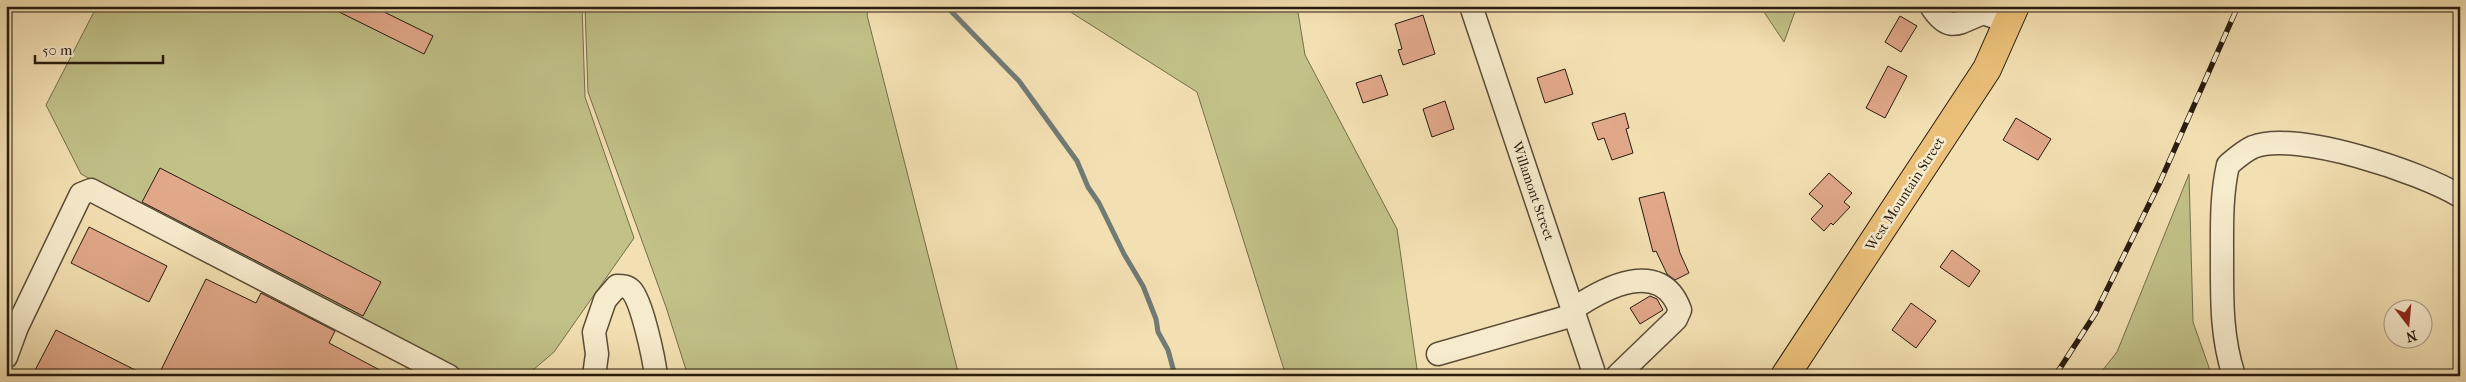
<svg xmlns="http://www.w3.org/2000/svg" width="2466" height="382" font-family="'IM FELL French Canon',serif">
  <rect width="100%" height="100%" fill="#f3e0b2"/>
  <filter id="stains"><feTurbulence type="fractalNoise" baseFrequency=".004" numOctaves="4"/><feColorMatrix values="0 0 0 0 .2 0 0 0 0 .09 0 0 0 0 .02 0 0 0 .5 -.17"/></filter>
  <radialGradient id="worn" r=".72"><stop offset=".6" stop-color="#630" stop-opacity="0"/><stop offset="1" stop-color="#630" stop-opacity=".3"/></radialGradient>
  <g fill="#c1c188" stroke="#746e4b">
    <polygon points="97,6 582,6 585,97 634,238 554,352 526,376 468,376 81,174 46,105"/>
    <polygon points="585,6 869,6 867,15 959,376 688,376 666,307 588,92"/>
    <polygon points="1061,6 1297,6 1305,55 1397,229 1418,376 1286,376 1197,92"/>
    <polygon points="1760,6 1797,6 1784,42"/>
    <polygon points="2189,174 2193,322 2212,376 2098,376 2117,352"/>
  </g>
  <g fill="none" stroke-linecap="round" stroke-linejoin="round">
    <polyline stroke="#717a75" stroke-width="5" points="946,6 1019,81 1077,161 1088,187 1099,203 1124,254 1143,286 1156,319 1158,332 1168,350 1174,372 1178,376"/>
  </g>
  <g fill="#e1a88a" stroke="#281b0e">
    <polygon points="327,6 372,6 433,36 424,54"/>
    <polygon points="1423,15 1435,54 1403,65 1398,50 1402,49 1395,24"/>
    <polygon points="1900,16 1917,26 1901,52 1885,42"/>
    <polygon points="1888,66 1907,76 1885,118 1866,108"/>
    <polygon points="1565,69 1573,94 1545,103 1537,78"/>
    <polygon points="1381,75 1388,95 1363,103 1356,83"/>
    <polygon points="1445,101 1454,129 1432,137 1423,109"/>
    <polygon points="1625,113 1629,128 1626,129 1633,153 1612,160 1604,138 1598,140 1592,123"/>
    <polygon points="2016,118 2051,139 2038,160 2003,140"/>
    <polygon points="160,168 381,282 363,316 142,202"/>
    <polygon points="1829,173 1852,193 1844,202 1850,207 1833,225 1831,223 1824,231 1811,219 1823,206 1809,194"/>
    <polygon points="1664,192 1680,253 1689,273 1675,280 1667,274 1656,251 1653,252 1639,198"/>
    <polygon points="89,227 167,266 149,302 71,263"/>
    <polygon points="1952,250 1980,271 1969,287 1940,267"/>
    <polygon points="206,279 256,303 261,293 335,331 329,343 391,376 158,376"/>
    <polygon points="1650,296 1657,299 1663,310 1640,324 1630,308"/>
    <polygon points="1911,303 1936,321 1916,348 1892,330"/>
    <polygon points="56,330 147,376 32,376"/>
  </g>
  <g fill="none" stroke-linecap="round" stroke-linejoin="round">
    <g stroke="#5b4c37" stroke-width="25">
      <g id="minor">
        <polyline points="1471,6 1595,376"/>
        <path d="M1931 6C1949 34 1958 23 1983 13L2008 22"/>
        <path d="M1573 309C1604 288 1661 257 1680 310L1676 319 1617 376"/>
        <polyline points="1438,354 1574,315"/>
        <polyline points="6,357 17,327 81,194 91,190 449,376"/>
        <path d="M594 376 597 354 594 332 605 300 617 286C622 286 627 286 631 290 642 301 654 359 656 376"/>
        <path d="M2234 376C2221 336 2222 299 2222 257 2222 226 2221 196 2228 165 2235 159 2244 151 2253 147 2296 130 2420 172 2460 196"/>
      </g>
    </g>
    <g stroke="#281b0e" stroke-width="30">
      <polyline id="major" points="1785,376 1987,69 2015,6"/>
    </g>
    <use href="#minor" stroke="#f7ebcd" stroke-width="22"/>
    <use href="#major" stroke="#eac079" stroke-width="28"/>
    <g stroke="#281b0e" stroke-width="5.5">
      <polyline id="rail" points="2055,376 2095,314 2160,182 2238,6"/>
    </g>
    <use href="#rail" stroke="#f7ebcd" stroke-width="4" stroke-dasharray="11" stroke-linecap="butt"/>
  </g>
  <g text-anchor="middle" dominant-baseline="central" stroke-width="5" stroke-linejoin="round" paint-order="stroke">
    <g font-size="14" fill="#281b0e" stroke="#f7ebcd">
      <text transform="translate(1533 191) rotate(71)">Willamont Street</text>
      <text transform="translate(1905 194) rotate(-57)">West Mountain Street</text>
    </g>
  </g>
  <rect width="2466" height="382" fill="none" stroke="#f3e0b2" stroke-width="25"/>
  <rect x="8" y="8" width="2451" height="367" fill="none" stroke="#281b0e" stroke-width="2.5"/>
  <rect x="12" y="12" width="2441" height="357" fill="none" stroke="#281b0e"/>
  <g transform="translate(2408 324) rotate(164)"><circle r="24" fill="#f7ebcd" stroke="#a49881"/>
  <path d="M0-4L9 19L0 12L-9 19Z" fill="#8f2418"/>
  <text y="-8" font-size="14" font-weight="bold" text-anchor="middle" fill="#281b0e">N</text>
  </g>
  <path d="M35 55v8h128v-8" fill="none" stroke="#281b0e" stroke-width="2.5"/>
  <text x="42" y="55" font-size="15" fill="#281b0e" stroke="#f7ebcd" stroke-width="4" paint-order="stroke">50 m</text>
  <rect width="100%" height="100%" filter="url(#stains)"/>
  <rect width="100%" height="100%" fill="url(#worn)"/>
</svg>
